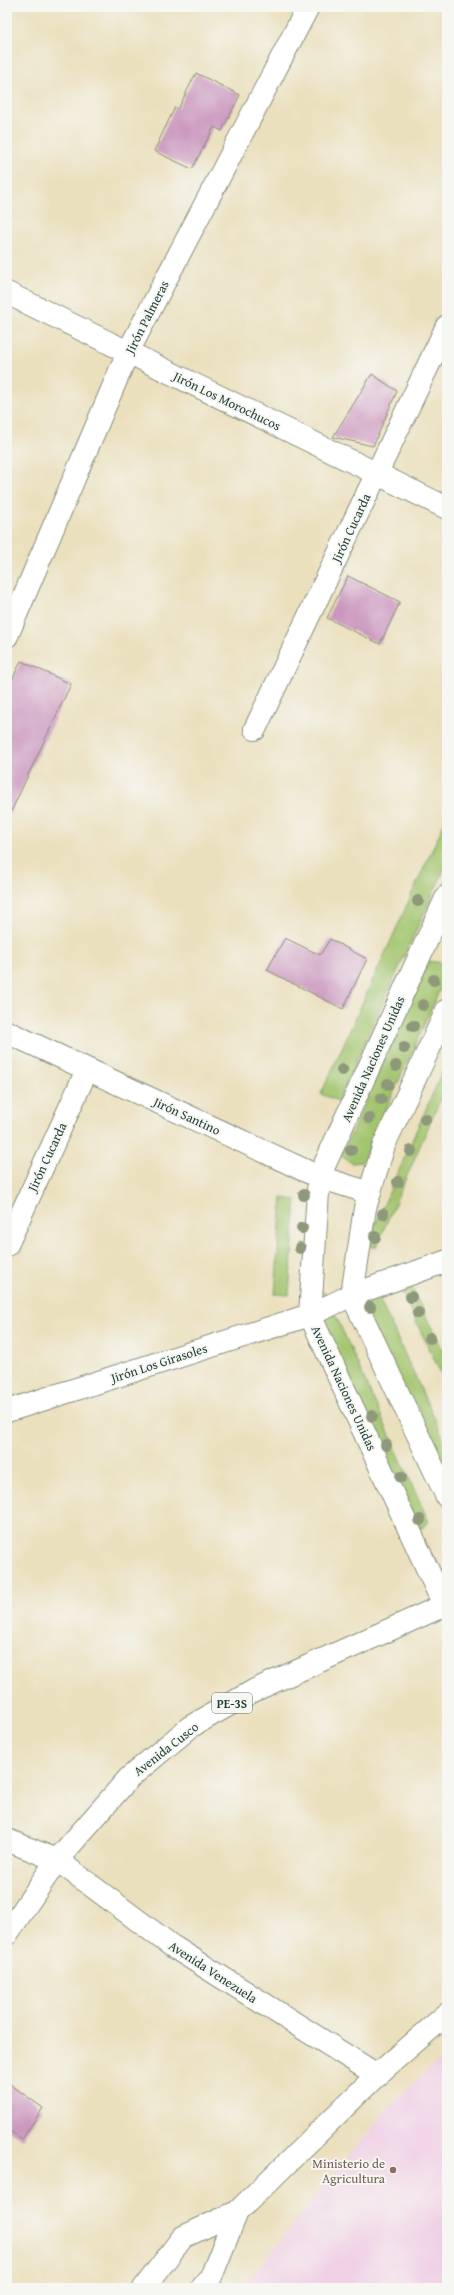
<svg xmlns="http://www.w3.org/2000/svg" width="454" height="2295" font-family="'Gentium Book Plus',serif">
  <rect width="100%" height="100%" fill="#f6f6f2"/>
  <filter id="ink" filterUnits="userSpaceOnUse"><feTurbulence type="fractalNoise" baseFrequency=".025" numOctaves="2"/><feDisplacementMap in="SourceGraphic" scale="8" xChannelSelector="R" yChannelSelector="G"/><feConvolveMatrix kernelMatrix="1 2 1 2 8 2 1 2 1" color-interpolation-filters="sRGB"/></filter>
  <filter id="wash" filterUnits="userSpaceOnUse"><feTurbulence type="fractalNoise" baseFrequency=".012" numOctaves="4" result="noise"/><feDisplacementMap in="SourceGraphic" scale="16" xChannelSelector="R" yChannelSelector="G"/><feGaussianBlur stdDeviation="0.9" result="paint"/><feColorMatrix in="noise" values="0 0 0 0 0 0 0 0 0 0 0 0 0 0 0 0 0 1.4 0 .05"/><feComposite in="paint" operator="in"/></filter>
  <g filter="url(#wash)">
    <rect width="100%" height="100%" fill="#ebe0be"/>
    <polygon fill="#f0d0e5" points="447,2053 447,2288 242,2288 394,2101"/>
    <g fill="#a2c46d" stroke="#608050">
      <polygon points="447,817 447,863 338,1101 321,1094"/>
      <polygon points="429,961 443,963 447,974 362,1162 352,1163 341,1156"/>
      <polygon points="447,1061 447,1084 376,1247 371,1247 367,1243"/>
      <polygon points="282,1198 296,1200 289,1295 275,1294"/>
      <polygon points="406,1276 447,1359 447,1386 396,1280"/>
      <polygon points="322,1291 326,1294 429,1522 422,1528 415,1529 312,1300"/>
      <polygon points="376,1292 447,1446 447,1488 356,1298"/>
    </g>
    <g id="blocks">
      <g fill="#ca96be">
        <polygon points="196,73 240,95 222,131 214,127 192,169 154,151 175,107 178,109"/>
        <polygon points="372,374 397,391 373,446 333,437"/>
        <polygon points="348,576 400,602 380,644 327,618"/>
        <polygon points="21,661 71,684 7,820 7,691"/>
        <polygon points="285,938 320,955 330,939 367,959 343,1009 267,970"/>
        <polygon points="7,2082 43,2108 22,2139 7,2129"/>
      </g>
    </g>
  </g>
  <g filter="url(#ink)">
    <use href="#blocks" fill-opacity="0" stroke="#858e79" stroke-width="1"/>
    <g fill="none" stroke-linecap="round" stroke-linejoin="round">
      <g stroke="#858e79" stroke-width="24">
        <g id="minor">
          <polyline points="7,293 447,508"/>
          <polyline points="7,636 128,352 308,7"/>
          <polyline points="255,729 447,326"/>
          <polyline points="447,1010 384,1145 365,1208 352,1295 447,1497"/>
          <polyline points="7,1032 319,1177 370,1193"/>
          <polyline points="7,1245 87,1070"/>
          <polyline points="7,1411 310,1315 352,1295 447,1261"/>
          <polyline points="444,1605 310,1315 319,1177 447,896"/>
          <polyline points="7,1840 57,1860 172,1946 377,2075"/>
          <polyline points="144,2288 183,2237 237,2212 377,2075 447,2014"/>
          <polyline points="202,2288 211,2277 237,2212"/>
        </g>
      </g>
      <g stroke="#858e79" stroke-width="24">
        <polyline id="highway" points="7,1934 57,1860 129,1778 190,1727 255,1690 447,1604"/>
      </g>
      <use href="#minor" stroke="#fff" stroke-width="22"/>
      <use href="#highway" stroke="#fff" stroke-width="22"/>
    </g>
    <g fill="#8d997a">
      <circle cx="418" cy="901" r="6"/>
      <circle cx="434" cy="980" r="6"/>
      <circle cx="423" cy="1005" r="6"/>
      <circle cx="413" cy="1026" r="6"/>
      <circle cx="404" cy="1048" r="6"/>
      <circle cx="396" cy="1066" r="6"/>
      <circle cx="342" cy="1070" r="6"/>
      <circle cx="388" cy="1084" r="6"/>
      <circle cx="381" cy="1099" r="6"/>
      <circle cx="369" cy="1118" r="6"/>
      <circle cx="425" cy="1119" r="6"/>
      <circle cx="351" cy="1150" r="6"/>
      <circle cx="411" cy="1151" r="6"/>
      <circle cx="398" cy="1182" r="6"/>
      <circle cx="304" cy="1195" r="6"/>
      <circle cx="383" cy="1214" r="6"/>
      <circle cx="302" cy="1228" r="6"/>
      <circle cx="375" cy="1237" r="6"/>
      <circle cx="300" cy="1248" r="6"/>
      <circle cx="411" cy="1297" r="6"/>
      <circle cx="370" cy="1307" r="6"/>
      <circle cx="418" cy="1313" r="6"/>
      <circle cx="430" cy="1338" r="6"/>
      <circle cx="372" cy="1416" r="6"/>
      <circle cx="386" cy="1445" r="6"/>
      <circle cx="401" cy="1477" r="6"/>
      <circle cx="420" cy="1520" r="6"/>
    </g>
  </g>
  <circle fill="#8d6e63" stroke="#f6f6f2" stroke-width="1.5" cx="393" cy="2170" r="4"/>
  <g text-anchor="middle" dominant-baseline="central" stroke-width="4" stroke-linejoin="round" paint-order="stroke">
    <rect fill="#f6f6f2" stroke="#60746d" stroke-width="1" x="212" y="1693" width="40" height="20" rx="3"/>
    <g font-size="12" font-weight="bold" fill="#1f3d34">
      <text x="232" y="1703">PE-3S</text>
    </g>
    <g font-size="13" fill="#1f3d34" stroke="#f6f6f2">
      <text transform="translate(147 317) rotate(-63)">Jirón Palmeras</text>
      <text transform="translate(227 401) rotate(26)">Jirón Los Morochucos</text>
      <text transform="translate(351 528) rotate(-65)">Jirón Cucarda</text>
      <text transform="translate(373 1059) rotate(-66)">Avenida Naciones Unidas</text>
      <text transform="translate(187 1116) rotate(25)">Jirón Santino</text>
      <text transform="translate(47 1157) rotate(-65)">Jirón Cucarda</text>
      <text transform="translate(159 1363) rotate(-18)">Jirón Los Girasoles</text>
      <text transform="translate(344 1388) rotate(65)">Avenida Naciones Unidas</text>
      <text transform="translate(166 1749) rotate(-38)">Avenida Cusco</text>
      <text transform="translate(213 1972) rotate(33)">Avenida Venezuela</text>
    </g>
    <g font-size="13" fill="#785e54" stroke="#f6f6f2" text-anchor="end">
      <text x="385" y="2163">Ministerio de<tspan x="385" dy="15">Agricultura</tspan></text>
    </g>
  </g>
  <rect width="454" height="2295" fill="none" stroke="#f6f6f2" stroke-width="24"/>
</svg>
